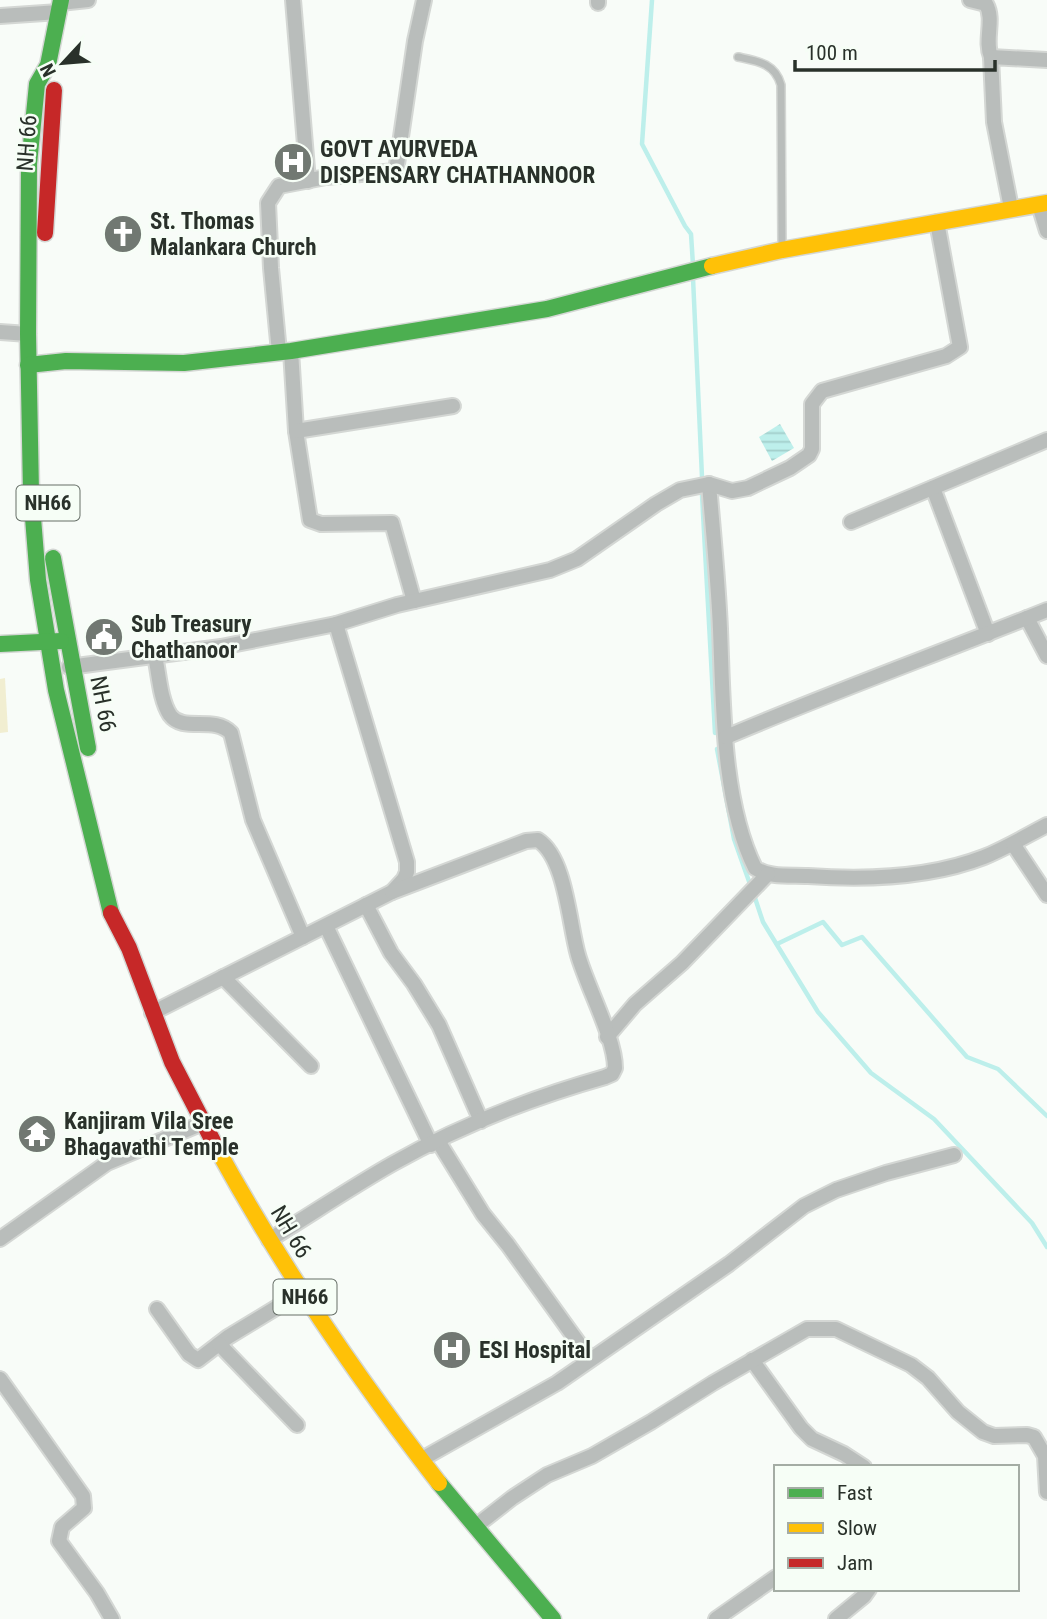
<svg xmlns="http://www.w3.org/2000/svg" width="1047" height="1619" font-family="'Roboto Condensed',sans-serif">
  <defs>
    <pattern id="water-rules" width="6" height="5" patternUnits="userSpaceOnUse" patternTransform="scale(1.75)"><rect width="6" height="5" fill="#bdefeb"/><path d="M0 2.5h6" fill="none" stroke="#a2cdca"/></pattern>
  </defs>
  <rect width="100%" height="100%" fill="#f8fcf8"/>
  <polygon fill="#f1eed1" points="5,678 8,732 0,733 0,679"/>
  <polygon fill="url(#water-rules)" points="780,424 794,448 772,461 759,437"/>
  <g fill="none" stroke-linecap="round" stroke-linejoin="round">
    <g stroke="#bdefeb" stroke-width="4.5">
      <polyline points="652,0 642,144 685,226 691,234 693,265"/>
      <polyline points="693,278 702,477"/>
      <polyline points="702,495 715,733"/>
      <polyline points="717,749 734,839 751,887"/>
      <polyline points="754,895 763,922 818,1012 871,1073 934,1119 1032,1223 1047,1247"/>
      <polyline points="777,944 823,922 842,945 862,937 967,1057 998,1069 1047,1116"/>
    </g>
    <g stroke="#d4d7d4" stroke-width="10">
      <path id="lane" d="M738 57C757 61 775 63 781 85L782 248"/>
    </g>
    <g stroke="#d4d7d4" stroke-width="18">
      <g id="street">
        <polyline points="293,0 308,181"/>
        <path d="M970 0 986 4C995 20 984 40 991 57"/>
        <polyline points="60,3 88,0"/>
        <polyline points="598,3 598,0"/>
        <polyline points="0,16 59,12"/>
        <polyline points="1039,205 1047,231"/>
        <polyline points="1011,208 994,122 991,57 1047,60"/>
        <polyline points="0,332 28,334"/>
        <polyline points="291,351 296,431 310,520 321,524 392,523 414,601"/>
        <polyline points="279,352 271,268 268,203 279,186 326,177 396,171 415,41 424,0"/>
        <polyline points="296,431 453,406"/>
        <path d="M709 484C713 533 718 581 720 629 723 703 722 801 755 868 769 878 791 875 808 876 865 880 930 878 984 857 1006 848 1026 836 1047 825"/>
        <polyline points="933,488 988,634"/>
        <polyline points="851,522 1047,440"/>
        <polyline points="1027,618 1047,656"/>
        <path d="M155 656C159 674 160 700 170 715 183 733 214 715 231 733L253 820 303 937"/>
        <polyline points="69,667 221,647 336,624 397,605 550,570 577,559 656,504 680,490 709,484 732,491 748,488 790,468 809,455 812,449 812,404 822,391 946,356 960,347 937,222"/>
        <path d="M726 737C832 692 940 653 1047 610"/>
        <polyline points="1013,844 1047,895"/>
        <polyline points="366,905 391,953 414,984 439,1025 481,1121"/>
        <polyline points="326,926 431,1145"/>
        <polyline points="223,977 311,1066"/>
        <polyline points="152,1013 392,892 404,879 407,872 407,862 336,624"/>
        <polyline points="607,1037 635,1004 682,963 768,874"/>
        <polyline points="438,1141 483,1214 508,1245 590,1359"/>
        <polyline points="0,1239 107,1163 203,1123"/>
        <path d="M269 1240C310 1215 350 1188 392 1164 459 1126 531 1098 605 1077L612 1074 615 1068C615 1038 587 987 578 955 569 924 566 858 538 840L526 841 392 892"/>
        <polyline points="157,1309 189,1354 198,1360 228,1337 302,1292"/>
        <polyline points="219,1344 297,1425"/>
        <polyline points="752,1360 801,1428 812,1439 844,1454 864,1467"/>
        <polyline points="0,1379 83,1496 84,1508 62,1527 59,1541 97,1593 112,1619"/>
        <polyline points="422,1459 557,1383 729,1264 804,1206 836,1190 886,1173 954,1155"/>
        <polyline points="476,1526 512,1498 547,1475 592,1456 651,1422 713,1383 807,1329 836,1329 911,1365 928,1378 958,1412 983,1432 994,1436 1027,1435 1034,1437 1045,1456 1047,1492"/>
        <polyline points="716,1619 776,1577"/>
        <polyline points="836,1619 864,1596 869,1589"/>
      </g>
    </g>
    <g stroke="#d4d7d4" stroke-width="19">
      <g id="fast">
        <polyline points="61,0 48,65 37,84 29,164 28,334 31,493 38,580 56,690 111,913"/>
        <polyline points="28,365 66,361 184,363 291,351 547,309 712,266"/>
        <polyline points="53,558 88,748"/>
        <polyline points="0,644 61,641"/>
        <polyline points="439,1483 553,1619"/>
      </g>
    </g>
    <g stroke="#d4d7d4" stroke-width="19">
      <g id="slow">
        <polyline points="712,266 782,250 1047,203"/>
        <path d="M216 1147C281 1266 356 1376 439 1483"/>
      </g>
    </g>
    <g stroke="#d4d7d4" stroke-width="19">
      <g id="jam">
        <polyline points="45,233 54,90"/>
        <polyline points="111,913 129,948 172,1062 216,1147"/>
      </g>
    </g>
    <use href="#lane" stroke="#b9bdbb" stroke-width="7"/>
    <use href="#street" stroke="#b9bdbb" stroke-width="14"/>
    <use href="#fast" stroke="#4caf50" stroke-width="16"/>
    <use href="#slow" stroke="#ffc107" stroke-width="16"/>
    <use href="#jam" stroke="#c62828" stroke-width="16"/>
  </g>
  <defs>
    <g id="hospital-disc" transform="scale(2.0125)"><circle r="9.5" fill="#717872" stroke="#f6fef6"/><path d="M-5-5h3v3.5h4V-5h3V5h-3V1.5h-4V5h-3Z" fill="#fff"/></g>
    <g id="church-disc" transform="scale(2.0125)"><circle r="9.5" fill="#717872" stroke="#f6fef6"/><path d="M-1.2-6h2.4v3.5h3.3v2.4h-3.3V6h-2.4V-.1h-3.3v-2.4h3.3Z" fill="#fff"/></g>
    <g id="civic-disc" transform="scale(2.0125)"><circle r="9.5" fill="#717872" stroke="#f6fef6"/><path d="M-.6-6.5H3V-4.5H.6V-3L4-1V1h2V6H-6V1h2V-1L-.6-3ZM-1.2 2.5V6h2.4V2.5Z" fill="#fff"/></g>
    <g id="temple-disc" transform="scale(2.0125)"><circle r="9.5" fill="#717872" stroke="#f6fef6"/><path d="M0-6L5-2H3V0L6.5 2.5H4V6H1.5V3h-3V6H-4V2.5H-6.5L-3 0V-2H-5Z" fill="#fff"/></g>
  </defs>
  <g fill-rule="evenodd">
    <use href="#hospital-disc" x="293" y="162"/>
    <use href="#church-disc" x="123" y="234"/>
    <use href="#civic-disc" x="104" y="637"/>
    <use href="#temple-disc" x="37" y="1134"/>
    <use href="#hospital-disc" x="452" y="1350"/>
  </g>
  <g text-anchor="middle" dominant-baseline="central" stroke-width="5" stroke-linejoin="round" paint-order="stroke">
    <g fill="#f6fef6" stroke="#666e67" stroke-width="2">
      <rect x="16.5" y="485.5" width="63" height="35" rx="5"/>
      <rect x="273.5" y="1279.5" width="63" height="35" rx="5"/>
    </g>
    <g font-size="21" font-weight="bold" fill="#29312a">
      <text x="48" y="503">NH66</text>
      <text x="305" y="1297">NH66</text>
    </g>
    <g font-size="23" fill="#29312a" stroke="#f6fef6">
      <text transform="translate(27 143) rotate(-86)">NH 66</text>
      <text transform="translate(103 704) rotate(79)">NH 66</text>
      <text transform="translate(291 1232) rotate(59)">NH 66</text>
    </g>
    <g font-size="23" font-weight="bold" fill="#29312a" stroke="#f6fef6" text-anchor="start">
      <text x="320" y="149">GOVT AYURVEDA<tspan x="320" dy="26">DISPENSARY CHATHANNOOR</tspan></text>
      <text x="150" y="221">St. Thomas<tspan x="150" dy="26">Malankara Church</tspan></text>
      <text x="131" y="624">Sub Treasury<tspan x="131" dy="26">Chathanoor</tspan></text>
      <text x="64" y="1121">Kanjiram Vila Sree<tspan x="64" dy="26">Bhagavathi Temple</tspan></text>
      <text x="479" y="1350">ESI Hospital</text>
    </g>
  </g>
  <rect x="774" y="1465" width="245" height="126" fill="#f6fef6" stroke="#a4aca4" stroke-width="2"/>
  <rect x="788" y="1488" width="35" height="10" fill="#4caf50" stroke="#a4aca4" stroke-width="2"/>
  <text x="837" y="1500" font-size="21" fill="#29312a">Fast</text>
  <rect x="788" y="1523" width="35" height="10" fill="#ffc107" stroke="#a4aca4" stroke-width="2"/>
  <text x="837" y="1535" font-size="21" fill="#29312a">Slow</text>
  <rect x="788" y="1558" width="35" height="10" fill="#c62828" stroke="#a4aca4" stroke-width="2"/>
  <text x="837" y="1570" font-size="21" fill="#29312a">Jam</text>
  <g transform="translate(63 63) rotate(244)" stroke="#f6fef6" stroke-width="5" paint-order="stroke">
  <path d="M0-5L12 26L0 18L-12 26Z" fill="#29312a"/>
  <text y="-10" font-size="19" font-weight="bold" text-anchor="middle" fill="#29312a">N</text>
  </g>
  <path d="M795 60v10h200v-10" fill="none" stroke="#29312a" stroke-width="3.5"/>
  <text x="806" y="60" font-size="21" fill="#29312a" stroke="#f6fef6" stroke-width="5" paint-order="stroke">100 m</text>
</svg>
